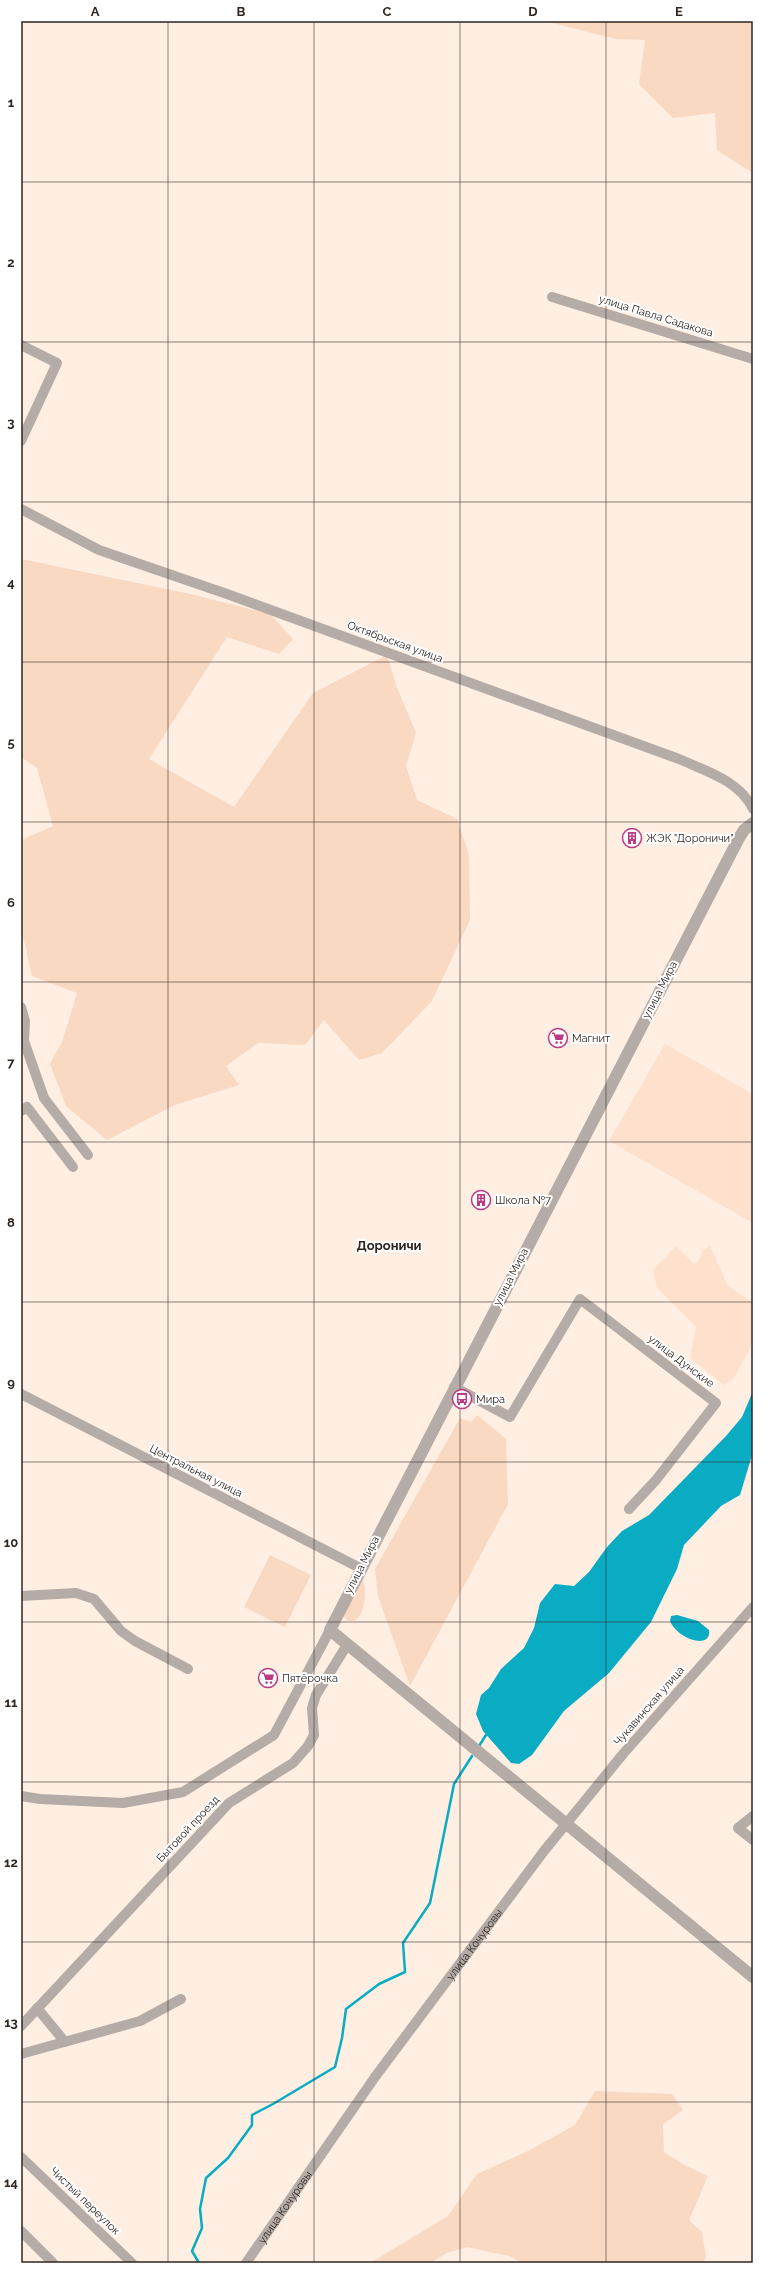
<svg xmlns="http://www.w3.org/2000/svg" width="774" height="2284" font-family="Raleway,sans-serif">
  <rect width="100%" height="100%" fill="#ffeee2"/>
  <g fill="#fde1cd">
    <polygon points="665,1044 753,1094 753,1223 609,1141"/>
    <polygon points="676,1246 694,1264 700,1259 702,1251 710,1246 728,1286 753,1303 753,1343 734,1378 724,1385 690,1358 696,1327 657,1288 653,1270"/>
  </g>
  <g fill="#f9d9c2">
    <polygon points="545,21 753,21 753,173 717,150 715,113 673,118 639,84 645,40 615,39"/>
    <polygon points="21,559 186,593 270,614 293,639 279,654 227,637 149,759 234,807 313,693 387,655 396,685 416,733 406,766 417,800 457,819 469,855 470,920 432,1001 382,1053 359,1060 324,1020 305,1045 258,1043 226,1066 239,1085 175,1105 107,1140 66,1106 50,1064 62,1042 77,993 32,976 21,927 21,840 53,826 37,768 21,757"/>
    <polygon points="477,1415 506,1439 508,1504 410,1686 378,1596 375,1569 460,1418 471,1422"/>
    <polygon points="270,1555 311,1575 285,1627 244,1607"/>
    <path d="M362 1579C368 1591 365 1612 355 1621H348L343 1616Z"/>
    <polygon points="595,2091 672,2094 683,2110 663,2124 664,2152 686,2166 708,2176 689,2220 702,2232 706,2257 703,2263 523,2263 509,2256 467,2247 447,2253 430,2263 370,2263 448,2216 477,2174 526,2152 575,2125"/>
  </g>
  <g fill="#0aacc4">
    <polygon points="753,1391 753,1452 740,1495 721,1506 684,1545 677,1569 651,1622 609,1673 564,1711 532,1755 519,1764 511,1763 483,1731 476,1714 481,1695 489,1688 501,1669 524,1648 534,1628 540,1603 555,1584 574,1586 589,1572 607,1547 622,1531 649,1515 726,1436 742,1417"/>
    <path d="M677 1615 698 1621 709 1630C712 1650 678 1640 670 1621L671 1616Z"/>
  </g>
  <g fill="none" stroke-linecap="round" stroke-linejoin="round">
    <g stroke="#0aacc4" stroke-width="2.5">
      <polyline points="479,1746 486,1735"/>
      <polyline points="199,2263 192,2251 202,2228 200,2209 206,2178 228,2158 252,2125 252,2115 273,2104 335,2067 342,2038 346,2009 379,1984 405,1972 403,1943 430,1903 454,1784 472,1756"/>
    </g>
    <g stroke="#b6aca7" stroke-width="10">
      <polyline points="552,297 753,359"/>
      <polyline points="21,345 57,363 21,441"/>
      <path d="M21 509 99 550 227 594 679 759C706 771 740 781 753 809"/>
      <polyline points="21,1007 25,1021 24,1041 44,1098 88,1155"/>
      <polyline points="21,1111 27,1107 73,1167"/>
      <polyline points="454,1387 510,1417 580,1299 716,1403 656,1480 629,1509"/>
      <polyline points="21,1394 360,1568"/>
      <polyline points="21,1596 76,1593 94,1599 121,1631 135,1641 188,1669"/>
      <polyline points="21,1796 40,1799 123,1803 183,1792 274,1735 330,1630"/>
      <polyline points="753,1816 738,1828 753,1840"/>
      <polyline points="37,2008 65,2042"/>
      <polyline points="21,2026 229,1803 293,1763 308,1746 314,1735 312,1708 316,1695 347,1645"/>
      <polyline points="21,2054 140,2021 181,1999"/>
      <polyline points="21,2157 132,2263"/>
      <polyline points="21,2231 53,2263"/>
      <path id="s1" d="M246 2263 375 2077 544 1851 623 1754 753 1607"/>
    </g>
    <polyline stroke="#b6aca7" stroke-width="12" points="753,823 744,830 739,838 330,1630 753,1977"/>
  </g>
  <path fill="none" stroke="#2e2620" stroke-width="1" stroke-opacity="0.55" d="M168 21V2263M314 21V2263M460 21V2263M606 21V2263M21 182H753M21 342H753M21 502H753M21 662H753M21 822H753M21 982H753M21 1142H753M21 1302H753M21 1462H753M21 1622H753M21 1782H753M21 1942H753M21 2102H753"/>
  <defs>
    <g id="building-ring" transform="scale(1)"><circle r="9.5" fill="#fff" stroke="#bb3b85" stroke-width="1.5"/><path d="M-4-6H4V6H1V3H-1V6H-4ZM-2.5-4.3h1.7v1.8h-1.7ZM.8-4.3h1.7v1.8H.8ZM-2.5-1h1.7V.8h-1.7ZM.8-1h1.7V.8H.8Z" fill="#bb3b85"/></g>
    <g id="supermarket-ring" transform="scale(1)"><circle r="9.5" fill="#fff" stroke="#bb3b85" stroke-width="1.5"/><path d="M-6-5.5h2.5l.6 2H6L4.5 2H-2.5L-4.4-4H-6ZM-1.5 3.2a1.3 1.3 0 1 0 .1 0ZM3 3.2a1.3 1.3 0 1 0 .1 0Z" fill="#bb3b85"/></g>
    <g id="bus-ring" transform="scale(1)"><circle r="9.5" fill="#fff" stroke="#bb3b85" stroke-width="1.5"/><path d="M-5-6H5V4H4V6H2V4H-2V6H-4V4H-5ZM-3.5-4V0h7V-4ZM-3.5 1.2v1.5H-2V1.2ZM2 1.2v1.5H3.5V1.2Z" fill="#bb3b85"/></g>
  </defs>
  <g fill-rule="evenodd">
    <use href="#building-ring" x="632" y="838"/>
    <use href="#supermarket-ring" x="558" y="1038"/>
    <use href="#building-ring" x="481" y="1200"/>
    <use href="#bus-ring" x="462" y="1399"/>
    <use href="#supermarket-ring" x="268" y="1678"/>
  </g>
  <g text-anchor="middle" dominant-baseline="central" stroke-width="4" stroke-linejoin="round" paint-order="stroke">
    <g font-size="11" fill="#2e2620" stroke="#fff">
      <text transform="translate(656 316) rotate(17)">улица Павла Садакова</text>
      <text transform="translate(395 642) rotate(20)">Октябрьская улица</text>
      <text transform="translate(660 990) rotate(-63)">улица Мира</text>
      <text transform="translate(511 1277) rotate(-63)">улица Мира</text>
      <text transform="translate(681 1361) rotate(37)">улица Дунские</text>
      <text transform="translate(196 1471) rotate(27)">Центральная улица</text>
      <text transform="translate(362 1565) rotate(-63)">улица Мира</text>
      <text transform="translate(649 1706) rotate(-49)">Чукавинская улица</text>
      <text transform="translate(188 1829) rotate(-47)">Бытовой проезд</text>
      <text stroke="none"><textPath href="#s1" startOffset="392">улица Кочуровы</textPath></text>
      <text transform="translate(85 2201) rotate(44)">Чистый переулок</text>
      <text stroke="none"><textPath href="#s1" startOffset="68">улица Кочуровы</textPath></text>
    </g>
    <g font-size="11" fill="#2e2620" stroke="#fff" text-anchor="start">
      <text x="646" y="838">ЖЭК "Дороничи"</text>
      <text x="572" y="1038">Магнит</text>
      <text x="495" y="1200">Школа №7</text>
      <text x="476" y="1399">Мира</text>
      <text x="282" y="1678">Пятёрочка</text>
    </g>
    <g font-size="13" font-weight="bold" fill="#2e2620" stroke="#fff">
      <text x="389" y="1245">Дороничи</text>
    </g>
  </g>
  <rect width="774" height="2284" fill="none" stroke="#ffffff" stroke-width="44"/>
  <rect x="22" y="22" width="730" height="2240" fill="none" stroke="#2e2620" stroke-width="1.5"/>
  <g font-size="13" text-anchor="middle" font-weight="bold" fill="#2e2620">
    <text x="95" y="16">A</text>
    <text x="241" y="16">B</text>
    <text x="387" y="16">C</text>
    <text x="533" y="16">D</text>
    <text x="679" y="16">E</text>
    <text x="11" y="107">1</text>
    <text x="11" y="267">2</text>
    <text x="11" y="427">3</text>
    <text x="11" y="587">4</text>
    <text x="11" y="747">5</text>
    <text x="11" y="907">6</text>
    <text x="11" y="1067">7</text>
    <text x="11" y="1227">8</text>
    <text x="11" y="1387">9</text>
    <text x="11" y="1547">10</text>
    <text x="11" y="1707">11</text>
    <text x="11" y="1867">12</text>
    <text x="11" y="2027">13</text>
    <text x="11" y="2187">14</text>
  </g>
</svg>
